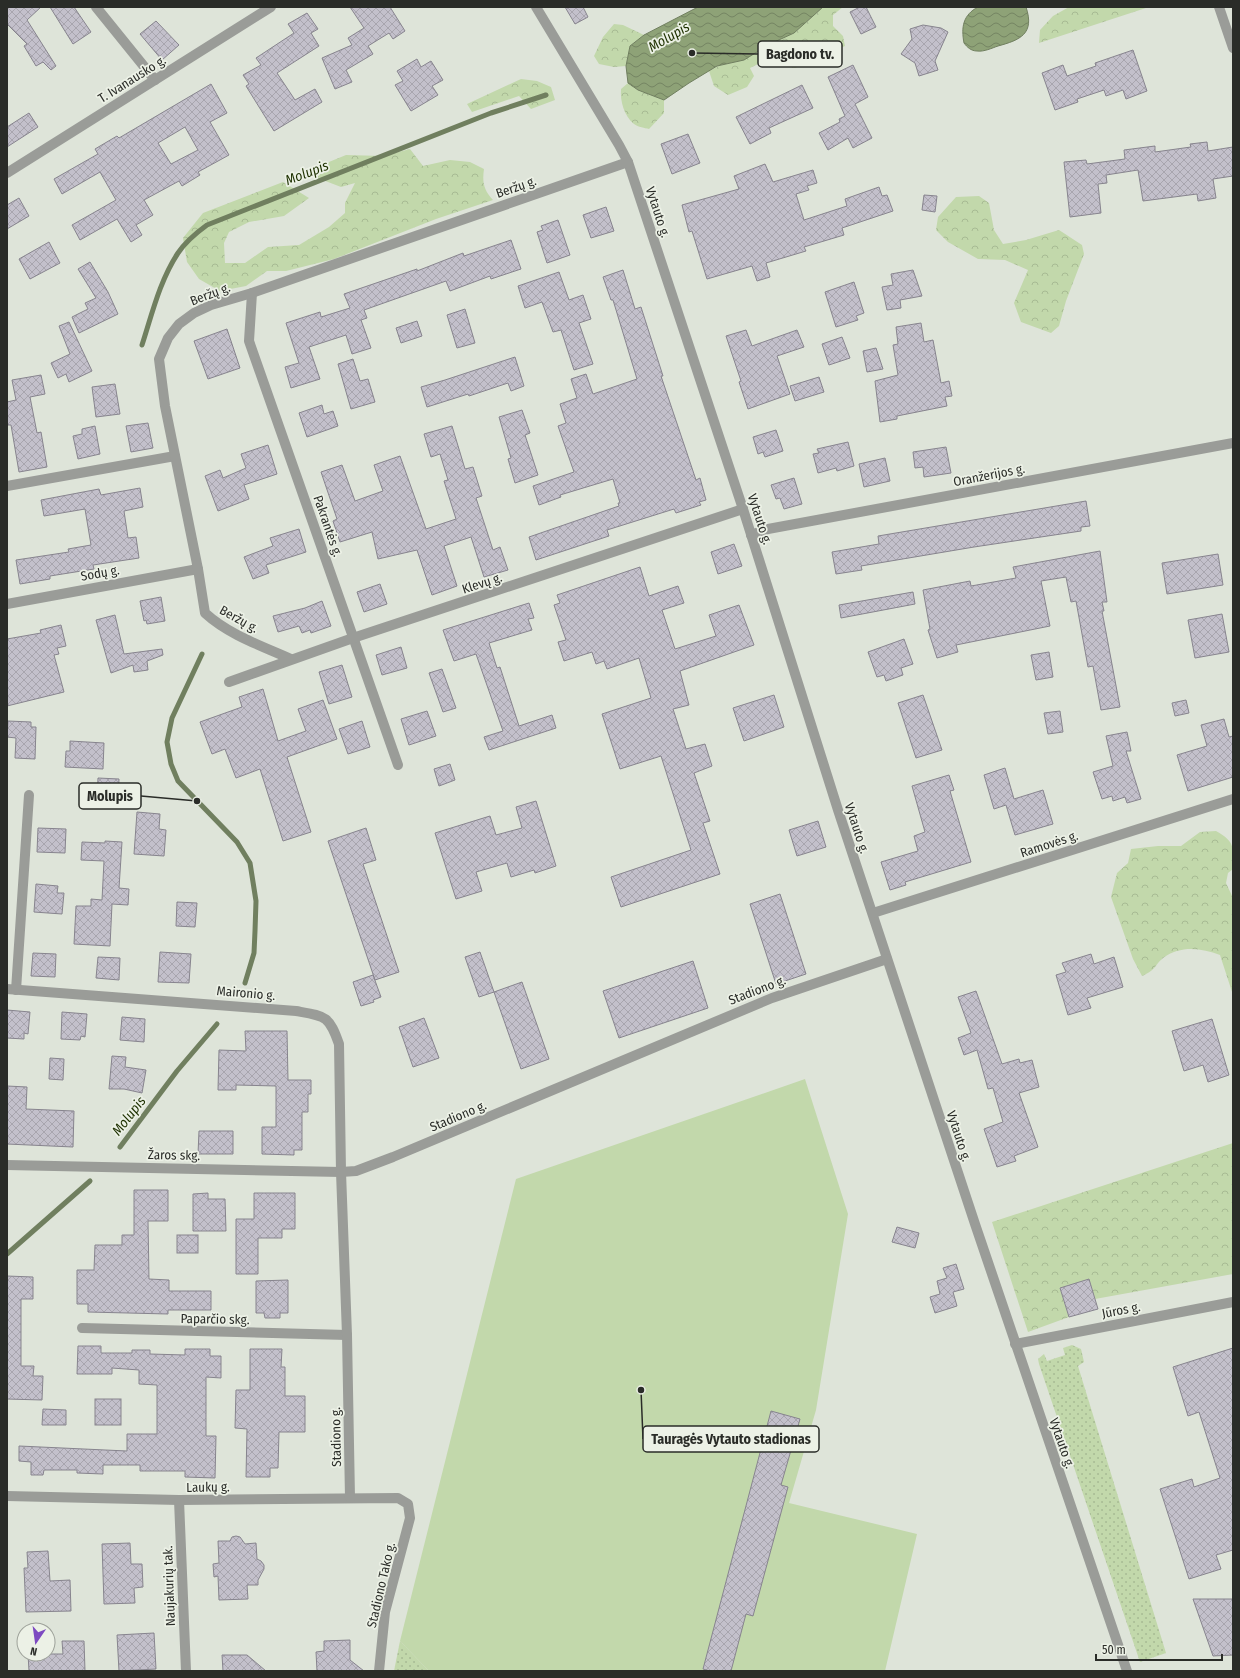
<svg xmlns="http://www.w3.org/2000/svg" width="1240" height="1678" font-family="'Fira Sans Condensed',sans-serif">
  <defs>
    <pattern id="grass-dots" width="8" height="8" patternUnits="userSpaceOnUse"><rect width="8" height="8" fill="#c2d8ab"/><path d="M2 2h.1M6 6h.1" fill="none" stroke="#a7ba93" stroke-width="1.8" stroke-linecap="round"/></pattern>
    <pattern id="forest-crowns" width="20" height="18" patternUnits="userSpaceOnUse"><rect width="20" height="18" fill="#c2d8ab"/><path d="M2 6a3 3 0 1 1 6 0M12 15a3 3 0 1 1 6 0" fill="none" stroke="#a7ba93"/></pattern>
    <pattern id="water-waves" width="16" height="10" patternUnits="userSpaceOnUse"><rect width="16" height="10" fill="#8ea277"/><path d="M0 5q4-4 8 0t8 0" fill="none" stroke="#748462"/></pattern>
    <pattern id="building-cross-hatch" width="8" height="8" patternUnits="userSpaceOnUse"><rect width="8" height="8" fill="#c3c0cb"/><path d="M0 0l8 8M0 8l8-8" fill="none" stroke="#a8a5ae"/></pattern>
  </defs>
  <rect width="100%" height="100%" fill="#dee4d9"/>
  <g fill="url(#grass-dots)">
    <polygon points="1072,1345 1081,1349 1084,1362 1078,1366 1166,1653 1140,1662 1039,1364 1038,1359 1044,1354 1047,1361 1065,1355 1063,1348"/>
    <polygon points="400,1641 429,1671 394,1671"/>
  </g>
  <g fill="url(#forest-crowns)">
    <polygon points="823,7 843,7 833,15 833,26 843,36 845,46 795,68 782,65 772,57 750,68 754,76 747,87 728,95 714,86 709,71 718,66 744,60 770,44 794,33"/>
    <polygon points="1069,7 1149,7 1039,43 1040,30 1053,16"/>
    <polygon points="614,24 623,25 644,35 630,46 626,66 614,67 599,64 594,56 603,37"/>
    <polygon points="521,79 537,81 551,87 555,100 531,109 519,96 472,112 467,104"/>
    <path d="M628 83 638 90 664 100V113L649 129C645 128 638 127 634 124 624 116 620 101 621 89Z"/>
    <path d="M410 149 423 166 450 160 470 162 484 169C482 183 484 190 493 200L436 219 334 259 286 271H267L246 286 220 291 199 279 187 262 183 238 203 213 283 182 309 198 284 216 249 222 229 232 224 243 225 263H245L268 247 299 245 329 227 345 213V203L355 183 341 187 315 177 324 164 346 155 383 156Z"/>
    <polygon points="979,196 989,203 994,230 1003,244 1026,240 1059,230 1082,245 1084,254 1066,301 1059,326 1051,333 1021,322 1014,303 1028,270 1005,260 978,259 948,242 936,230 938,217 956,197"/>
    <path d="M1216 831C1236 842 1233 848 1233 869L1228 873 1226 883 1233 898V995L1220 955C1201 948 1181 945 1163 958 1154 966 1156 970 1142 976L1133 959 1111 897 1117 873 1128 863 1131 849 1158 846H1181L1200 832Z"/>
    <polygon points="1233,1143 1233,1274 1095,1299 1089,1280 1060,1288 1069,1317 1028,1332 992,1222"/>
  </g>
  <polygon fill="#c2d8ab" points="805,1079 848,1214 816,1410 789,1503 917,1534 885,1671 429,1671 400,1641 516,1179"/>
  <g fill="url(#water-waves)" stroke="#707f5f">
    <polygon points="698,7 823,7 794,33 770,44 744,60 717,66 689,83 664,100 638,90 628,83 626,66 630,46 644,35"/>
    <path d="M978 7H1026C1035 34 1020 40 998 46 992 48 984 52 977 51 971 51 967 47 964 43 961 27 963 15 978 7Z"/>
  </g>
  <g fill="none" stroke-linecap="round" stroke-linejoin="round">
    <g stroke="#707f5f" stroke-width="5">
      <path d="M142 345C152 314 160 280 178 253 186 241 196 233 207 225L491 113 546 95"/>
      <polyline points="202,654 172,718 167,742 171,764 178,781 237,842 250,863 256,901 255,931 254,953 245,983"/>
      <polyline points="120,1147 177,1071 217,1024"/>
      <polyline points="7,1254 90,1181"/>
    </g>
  </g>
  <g fill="url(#building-cross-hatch)" stroke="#87848e" fill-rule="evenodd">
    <polygon points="7,7 41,7 27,20 56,66 51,70 43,62 36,66 24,46 27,44 7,24"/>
    <polygon points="50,7 74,7 91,32 73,44"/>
    <polygon points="350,7 390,7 405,31 393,39 389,33 368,46 373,54 346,70 352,82 335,89 322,58 352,45 348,38 364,28"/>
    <polygon points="565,7 583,7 588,17 575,24"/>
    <polygon points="860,7 866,7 876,27 861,34 850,12"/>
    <polygon points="307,13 318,29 311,33 319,46 277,73 295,100 315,89 322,102 274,131 246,86 249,84 243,75 261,65 256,58 294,33 288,24"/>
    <polygon points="156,21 179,45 162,60 140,34"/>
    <polygon points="923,25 941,28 948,32 935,61 938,70 919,76 915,63 901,54 912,39 910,29"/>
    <polygon points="1133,50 1147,91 1126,99 1123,90 1106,96 1104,90 1077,99 1078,102 1055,110 1042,73 1063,65 1067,76 1096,66 1095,63"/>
    <polygon points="417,59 421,67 431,61 443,80 432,86 438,95 411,111 395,85 403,81 397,71"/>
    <polygon points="853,65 868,97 855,104 872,138 853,148 848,138 828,150 819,133 840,122 839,119 845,116 828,77"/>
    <path d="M211 84 227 113 210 122 229 155 198 172 200 175 182 186 179 181 144 200 153 215 136 225 142 235 131 242 117 219 80 240 72 225 116 200 100 172 62 194 54 179 98 154 95 149 117 136 119 138ZM185 127 198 150 171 164 158 143Z"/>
    <polygon points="802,85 813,108 769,128 771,133 750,144 736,117"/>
    <polygon points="29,113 38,127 7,147 7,127"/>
    <polygon points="688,134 700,163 672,174 661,144"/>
    <polygon points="1207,142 1208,151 1233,147 1233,176 1213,179 1216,198 1198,201 1197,194 1143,201 1138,170 1106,175 1107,183 1098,184 1101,213 1070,217 1064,162 1086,160 1087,164 1125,159 1124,150 1155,146 1155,152 1191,147 1190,144"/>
    <polygon points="765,164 773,182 813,170 817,183 807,186 809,190 796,194 804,220 847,206 845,199 879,187 882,196 887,195 893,211 842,228 844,235 804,247 806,251 766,263 770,277 757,281 752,266 707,279 692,231 689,232 682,205 739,189 734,176"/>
    <polygon points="924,195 937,196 935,212 922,210"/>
    <polygon points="19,198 29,216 7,229 7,205"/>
    <polygon points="606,207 614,231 591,238 583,215"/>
    <polygon points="558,220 570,255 547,263 537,232 543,230 541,226"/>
    <polygon points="511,240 521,269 491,279 490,276 450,291 446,281 364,310 367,318 361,320 371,348 352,354 346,335 309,347 320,379 291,388 285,367 299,363 286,323 320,312 321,317 350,308 344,294 417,269 417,271 463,253 464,256"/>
    <polygon points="49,242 60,263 30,279 19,259"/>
    <polygon points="90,262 108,292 118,314 79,333 72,317 88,309 85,303 96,298 78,269"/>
    <polygon points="623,270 635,309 641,307 663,376 661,376 696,480 700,478 706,500 699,502 701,505 676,513 674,509 607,530 609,536 536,560 529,537 619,506 618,503 620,503 613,479 560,495 561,497 539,505 533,486 574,472 558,426 566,423 560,404 577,398 571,379 586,374 593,394 637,379 613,300 611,300 603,277"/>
    <polygon points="913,270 922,296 900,300 901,308 887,310 882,287 893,285 891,274"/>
    <polygon points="559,272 569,300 583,295 591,319 579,323 593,364 574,370 561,330 553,332 542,302 525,308 518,286"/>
    <polygon points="854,282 864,313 856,316 858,320 836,327 825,292"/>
    <polygon points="465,309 475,343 457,348 447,315"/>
    <polygon points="417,321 422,336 401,343 396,328"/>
    <polygon points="69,322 92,371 69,382 66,374 58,378 51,363 70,354 59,326"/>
    <polygon points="921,323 924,342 933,340 941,383 949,381 952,396 945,397 947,406 897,416 897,419 880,422 875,381 898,375 893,345 898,344 896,327"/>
    <polygon points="227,329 240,368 208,379 194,341"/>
    <polygon points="746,330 752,346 797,330 804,347 777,356 790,394 748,409 739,382 741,381 726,336"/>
    <polygon points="842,337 850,358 829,365 822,344"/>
    <polygon points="876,348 883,369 867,372 863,351"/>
    <polygon points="515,357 524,386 511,391 508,383 469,396 468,394 427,407 421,387 445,380"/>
    <polygon points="353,359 360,381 368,379 375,402 351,409 338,364"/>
    <polygon points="41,375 45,394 30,397 37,433 41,432 47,467 19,472 11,425 7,425 7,402 16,400 12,380"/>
    <polygon points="819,377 824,392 795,401 790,386"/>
    <polygon points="115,384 120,414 96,417 92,387"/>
    <polygon points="322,405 324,414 333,411 338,426 307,437 299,413"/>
    <polygon points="522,410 530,433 525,435 538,475 515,483 508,459 511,458 499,417"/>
    <polygon points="148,423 153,448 131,452 126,426"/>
    <polygon points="95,426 100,454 78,459 73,436 82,434 82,429"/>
    <polygon points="452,426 465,469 473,467 482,496 476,498 493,550 500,547 508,570 484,577 471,537 444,546 457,586 432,595 417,550 378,559 372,532 340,542 333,521 337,519 321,472 342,465 355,501 383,491 374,465 400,456 426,529 456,519 444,481 448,480 440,454 431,457 424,434"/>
    <polygon points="776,430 783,451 765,457 763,452 758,454 753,437"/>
    <polygon points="848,442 854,466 837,471 836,468 818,473 813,454 819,453 817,449"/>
    <polygon points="268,445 277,474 244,485 249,499 218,511 205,476 220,470 223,478 246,468 241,454"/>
    <polygon points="946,447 951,473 924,477 923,467 915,468 913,452"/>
    <polygon points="885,458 890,481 864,487 859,464"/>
    <polygon points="794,478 802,504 784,509 780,498 776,499 771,485"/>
    <polygon points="140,488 143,507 124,511 128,538 136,537 139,558 93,565 94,569 50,576 50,579 20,584 16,560 69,552 68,549 91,545 85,509 44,516 41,500 99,489 101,495"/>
    <polygon points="1086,501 1090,526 1081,527 1081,531 974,547 861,566 862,570 836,574 832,552 879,544 878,536"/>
    <polygon points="299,529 306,552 266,565 269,573 253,579 244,557 273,546 270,538"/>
    <polygon points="734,544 742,566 718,574 711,552"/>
    <polygon points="1100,551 1107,602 1102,602 1104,611 1102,611 1120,707 1101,710 1093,666 1088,667 1076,601 1071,602 1066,577 1041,581 1050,626 956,645 958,652 937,658 928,630 930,629 923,590 970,581 971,586 1016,578 1013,567"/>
    <polygon points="1218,554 1223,585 1167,594 1162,563"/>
    <polygon points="640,567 649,596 678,586 684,603 662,610 675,649 716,636 709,615 739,605 754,645 680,671 689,705 673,709 686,749 705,744 712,766 694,773 710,821 703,823 720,874 621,907 611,877 691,850 661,756 620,769 602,714 651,698 639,658 607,669 604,661 596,664 592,652 564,661 558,642 566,640 554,605 560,603 557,595"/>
    <polygon points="380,584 387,604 364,612 357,592"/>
    <polygon points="913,592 915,604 841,618 839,605"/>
    <polygon points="161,597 165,621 147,624 146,620 144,621 140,601"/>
    <polygon points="322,601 331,626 311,633 310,630 302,633 299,626 278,632 273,616 305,608"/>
    <polygon points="529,603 534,618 528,619 532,630 489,643 497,668 500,667 519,726 552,715 556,728 489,750 484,737 503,731 476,654 454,661 443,630"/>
    <polygon points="1222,614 1229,652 1195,658 1188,620"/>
    <polygon points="115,615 124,654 162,649 163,655 147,661 148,670 134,672 133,665 111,673 96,620"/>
    <polygon points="61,625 66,646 57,648 59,654 54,655 64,692 7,706 7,639 41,633 40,630"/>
    <polygon points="904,639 913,664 901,668 903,675 886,681 884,675 877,677 868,652"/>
    <polygon points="401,647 407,668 382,675 376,655"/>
    <polygon points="1049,652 1053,677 1036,680 1031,655"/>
    <polygon points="342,665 352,697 329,704 319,672"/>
    <polygon points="442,669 456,708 443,712 429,673"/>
    <polygon points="263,689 278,741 306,731 298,709 323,700 337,739 287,757 311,832 283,841 260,769 236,778 225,749 212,754 200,722 242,707 239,697"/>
    <polygon points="774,695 784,727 744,741 733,708"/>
    <polygon points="923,695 942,750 916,758 898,703"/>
    <polygon points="1186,700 1189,713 1175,716 1172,703"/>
    <polygon points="427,711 436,736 409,745 401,719"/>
    <polygon points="1060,711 1063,732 1048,734 1044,713"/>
    <polygon points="1224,719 1229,737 1233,736 1233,777 1188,791 1177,755 1207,746 1201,725"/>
    <polygon points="8,721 31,722 31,727 36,727 35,759 15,758 16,738 7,737"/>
    <polygon points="362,721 370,747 348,754 339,729"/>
    <polygon points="1127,732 1131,751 1126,751 1141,799 1127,803 1125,797 1113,801 1112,796 1102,799 1093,772 1113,766 1106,736"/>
    <polygon points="70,741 104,743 103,769 65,767 66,751 70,751"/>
    <polygon points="450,764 455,780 439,786 434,769"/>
    <polygon points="1005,768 1014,799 1043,790 1053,824 1015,835 1006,805 994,809 984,775"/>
    <polygon points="949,775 954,790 950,791 971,862 905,882 906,885 890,890 881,862 918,851 914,836 925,832 912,786"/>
    <polygon points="98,778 119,779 118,801 97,801"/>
    <polygon points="536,801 556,866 535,873 534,870 511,877 507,863 476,872 482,891 456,899 435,833 490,816 496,835 522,828 516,807"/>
    <polygon points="137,812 160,814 159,829 166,830 164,856 134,854"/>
    <polygon points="818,821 826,847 797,856 789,830"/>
    <polygon points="38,828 66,829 65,853 37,852"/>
    <polygon points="366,828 376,860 363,864 399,972 375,980 328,841"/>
    <polygon points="105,841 122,842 119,888 129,889 128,905 112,904 110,946 74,944 76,906 91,906 91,899 102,900 104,861 81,860 82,842 105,843"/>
    <polygon points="36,884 58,886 57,893 64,893 62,914 34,912"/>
    <polygon points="780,894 806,974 776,984 750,904"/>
    <polygon points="177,902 197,903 195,927 176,926"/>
    <polygon points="160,952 191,954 189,983 158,982"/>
    <polygon points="480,952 494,992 479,997 465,957"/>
    <polygon points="33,953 56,954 55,977 31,976"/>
    <polygon points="1091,954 1094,964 1114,957 1123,987 1087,998 1091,1008 1068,1015 1056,975 1066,972 1062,963"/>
    <polygon points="98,957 120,958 119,980 96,978"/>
    <polygon points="693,961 708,1008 619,1038 603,991"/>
    <polygon points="373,975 381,997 373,1000 374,1002 361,1006 353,982"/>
    <polygon points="522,982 549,1059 521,1069 494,992"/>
    <polygon points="976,991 1002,1064 1019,1059 1020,1063 1032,1060 1039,1087 1019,1093 1038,1147 1014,1156 1016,1161 997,1167 984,1129 1003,1122 993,1088 988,1089 977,1050 964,1055 958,1038 971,1033 958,997"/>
    <polygon points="7,1010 30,1012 28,1034 24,1033 24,1039 7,1038"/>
    <polygon points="62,1012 87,1014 85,1037 81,1036 80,1040 61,1039"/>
    <polygon points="122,1017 145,1019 144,1042 120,1040"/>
    <polygon points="424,1018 439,1058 413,1067 399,1027"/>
    <polygon points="1212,1019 1229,1075 1208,1082 1203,1065 1184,1071 1172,1031"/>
    <polygon points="245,1031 287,1031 288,1080 311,1080 311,1094 308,1094 308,1112 302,1112 302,1150 294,1150 294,1155 262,1154 262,1127 276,1127 276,1086 236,1085 236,1090 218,1090 219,1050 246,1051"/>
    <polygon points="112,1056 126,1057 125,1067 146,1070 142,1093 124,1089 109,1089"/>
    <polygon points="50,1058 64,1059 63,1080 49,1079"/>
    <polygon points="7,1086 27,1087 26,1109 74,1111 73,1147 7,1144"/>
    <polygon points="199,1131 233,1131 233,1154 198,1154"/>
    <polygon points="134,1190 168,1190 168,1221 148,1221 149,1279 169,1280 169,1291 211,1291 211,1310 168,1310 168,1314 88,1312 88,1304 77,1304 77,1270 94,1270 95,1245 122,1245 122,1235 134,1235"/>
    <polygon points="208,1193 208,1199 225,1199 226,1231 193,1231 193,1194"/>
    <polygon points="254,1193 295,1193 295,1229 282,1229 282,1238 258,1238 258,1274 236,1274 236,1219 254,1219"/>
    <polygon points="897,1227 919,1233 915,1248 892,1242"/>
    <rect x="177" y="1235" width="21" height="18"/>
    <polygon points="956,1264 964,1289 953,1292 957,1306 935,1313 930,1297 940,1294 937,1281 947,1278 943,1268"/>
    <polygon points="7,1276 33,1277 33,1299 21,1299 21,1366 34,1366 33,1376 43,1376 42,1400 7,1399"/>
    <polygon points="1089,1279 1098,1309 1069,1317 1060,1288"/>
    <polygon points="288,1280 288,1313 280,1313 280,1318 265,1318 264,1313 256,1313 256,1281"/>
    <polygon points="78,1346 101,1346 101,1353 132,1353 132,1350 150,1350 150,1354 185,1355 185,1349 210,1349 210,1356 221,1356 221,1378 206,1377 206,1436 216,1436 215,1478 185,1477 185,1471 140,1471 140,1465 103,1465 103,1474 77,1473 77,1470 44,1470 43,1475 31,1475 31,1462 19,1461 19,1446 127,1451 127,1434 157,1434 157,1385 139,1384 139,1370 112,1368 112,1374 77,1374"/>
    <polygon points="1233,1348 1233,1550 1216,1555 1221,1569 1189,1579 1160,1489 1192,1479 1194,1487 1220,1478 1199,1412 1188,1416 1173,1367"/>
    <polygon points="250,1349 282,1349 281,1367 285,1367 285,1396 305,1396 305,1432 279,1432 278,1468 270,1468 270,1477 246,1477 247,1429 235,1428 236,1390 250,1390"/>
    <rect x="95" y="1399" width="26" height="26"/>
    <polygon points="43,1409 66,1410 66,1425 42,1425"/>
    <polygon points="771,1411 800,1419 781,1485 788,1487 753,1616 746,1614 731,1671 710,1671 703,1669"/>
    <polygon points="236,1536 240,1537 245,1544 256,1543 257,1559 261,1561 264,1565 264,1569 258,1580 258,1585 247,1585 248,1599 219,1600 218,1576 214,1577 213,1564 219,1563 218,1541 230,1541 232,1537"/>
    <polygon points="130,1543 131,1564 142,1564 143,1587 134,1588 135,1603 104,1604 102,1544"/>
    <polygon points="48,1551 50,1581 70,1580 71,1611 26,1612 24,1568 28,1568 27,1552"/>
    <polygon points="1193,1599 1233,1599 1233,1655 1213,1656"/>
    <polygon points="154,1633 156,1669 119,1671 117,1635"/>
    <polygon points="350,1640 350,1660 364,1671 317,1671 316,1652 324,1651 324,1641"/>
    <polygon points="62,1641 84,1641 85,1671 29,1671 28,1654 63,1654"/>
    <polygon points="222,1655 247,1655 266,1671 223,1671"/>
  </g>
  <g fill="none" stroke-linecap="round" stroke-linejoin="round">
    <g stroke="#9a9c98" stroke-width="10">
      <polyline points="96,7 155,80"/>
      <polyline points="536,7 619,145 628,162 743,509 838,810 975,1224 1127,1671"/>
      <polyline points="1219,7 1233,48"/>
      <polyline points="7,173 271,7"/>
      <polyline points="252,293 249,341 398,765"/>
      <polyline points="7,486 175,456"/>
      <polyline points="751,535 768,529 1233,443"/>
      <polyline points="7,604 198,569"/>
      <path d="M291 659C262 646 229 635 205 613L198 569 165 406 159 359 168 338 179 324 194 313 211 305 252 293 628 162"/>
      <polyline points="229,682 353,638 743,509"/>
      <polyline points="873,913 1233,799"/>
      <path d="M7 989 296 1011C325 1016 329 1015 339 1044L341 1172 7 1165"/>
      <polyline points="16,990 29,795"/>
      <polyline points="82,1328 347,1335"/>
      <polyline points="1015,1344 1233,1302"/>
      <polyline points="7,1496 179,1500 398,1498 408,1504 410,1518 385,1612 379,1671"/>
      <polyline points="350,1498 347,1335 341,1172 356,1171 393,1157 772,998 887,959"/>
      <polyline points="179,1500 186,1671"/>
    </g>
  </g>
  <g text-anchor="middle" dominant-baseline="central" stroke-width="3.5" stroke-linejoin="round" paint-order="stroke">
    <g font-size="13" fill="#2a2c28" stroke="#ecf1e6">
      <text transform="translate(132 79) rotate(-32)">T. Ivanausko g.</text>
      <text transform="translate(516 187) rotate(-19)">Beržų g.</text>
      <text transform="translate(658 212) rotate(72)">Vytauto g.</text>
      <text transform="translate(210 294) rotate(-21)">Beržų g.</text>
      <text transform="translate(989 475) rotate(-11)">Oranžerijos g.</text>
      <text transform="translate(760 519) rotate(72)">Vytauto g.</text>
      <text transform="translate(328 526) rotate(71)">Pakrantės g.</text>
      <text transform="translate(100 573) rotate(-10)">Sodų g.</text>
      <text transform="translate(482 583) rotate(-18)">Klevų g.</text>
      <text transform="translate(239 619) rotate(29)">Beržų g.</text>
      <text transform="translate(857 828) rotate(72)">Vytauto g.</text>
      <text transform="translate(1049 844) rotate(-18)">Ramovės g.</text>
      <text transform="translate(757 990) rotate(-21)">Stadiono g.</text>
      <text transform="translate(246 993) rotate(5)">Maironio g.</text>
      <text transform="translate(458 1116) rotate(-23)">Stadiono g.</text>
      <text transform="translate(959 1136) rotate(72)">Vytauto g.</text>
      <text transform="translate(174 1155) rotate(1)">Žaros skg.</text>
      <text transform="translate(1121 1310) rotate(-11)">Jūros g.</text>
      <text transform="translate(215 1319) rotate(1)">Paparčio skg.</text>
      <text transform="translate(336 1437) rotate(-91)">Stadiono g.</text>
      <text transform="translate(1062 1443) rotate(71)">Vytauto g.</text>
      <text transform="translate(208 1487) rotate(-1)">Laukų g.</text>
      <text transform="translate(381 1585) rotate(-77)">Stadiono Tako g.</text>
      <text transform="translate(169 1586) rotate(-92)">Naujakurių tak.</text>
    </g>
    <g font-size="14" font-style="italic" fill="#1e3100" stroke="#ecf1e6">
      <text transform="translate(669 37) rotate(-30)">Molupis</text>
      <text transform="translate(307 173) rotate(-21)">Molupis</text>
      <text transform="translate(129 1116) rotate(-52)">Molupis</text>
    </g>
  </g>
  <path fill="none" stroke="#2a2c28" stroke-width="1.5" d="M692 53L758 54M197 801L141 796M641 1390L643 1439"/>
  <g fill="#2a2c28" stroke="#ecf1e6" stroke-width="1.5">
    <circle cx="692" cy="53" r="4"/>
    <circle cx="197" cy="801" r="4"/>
    <circle cx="641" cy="1390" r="4"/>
  </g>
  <g fill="#ecf1e6" stroke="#2a2c28" stroke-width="1.5">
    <rect x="758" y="41" width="84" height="26" rx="4"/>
    <rect x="79" y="783" width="62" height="26" rx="4"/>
    <rect x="643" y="1426" width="176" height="26" rx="4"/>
  </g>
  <g font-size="14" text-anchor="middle" font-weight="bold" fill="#2a2c28">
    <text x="800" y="59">Bagdono tv.</text>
    <text x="110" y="801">Molupis</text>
    <text x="731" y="1444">Tauragės Vytauto stadionas</text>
  </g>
  <rect width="1240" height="1678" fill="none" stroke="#2a2c28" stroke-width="16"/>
  <g transform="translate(36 1642) rotate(193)"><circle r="19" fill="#ecf1e6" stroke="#9ea29a"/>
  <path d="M0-3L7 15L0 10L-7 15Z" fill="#7d4ac1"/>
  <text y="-6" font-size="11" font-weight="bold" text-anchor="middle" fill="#2a2c28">N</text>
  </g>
  <path d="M1096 1654v6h126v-6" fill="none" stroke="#2a2c28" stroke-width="2"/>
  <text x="1102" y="1654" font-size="12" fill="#2a2c28" stroke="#ecf1e6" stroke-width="3" paint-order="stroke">50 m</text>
</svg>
